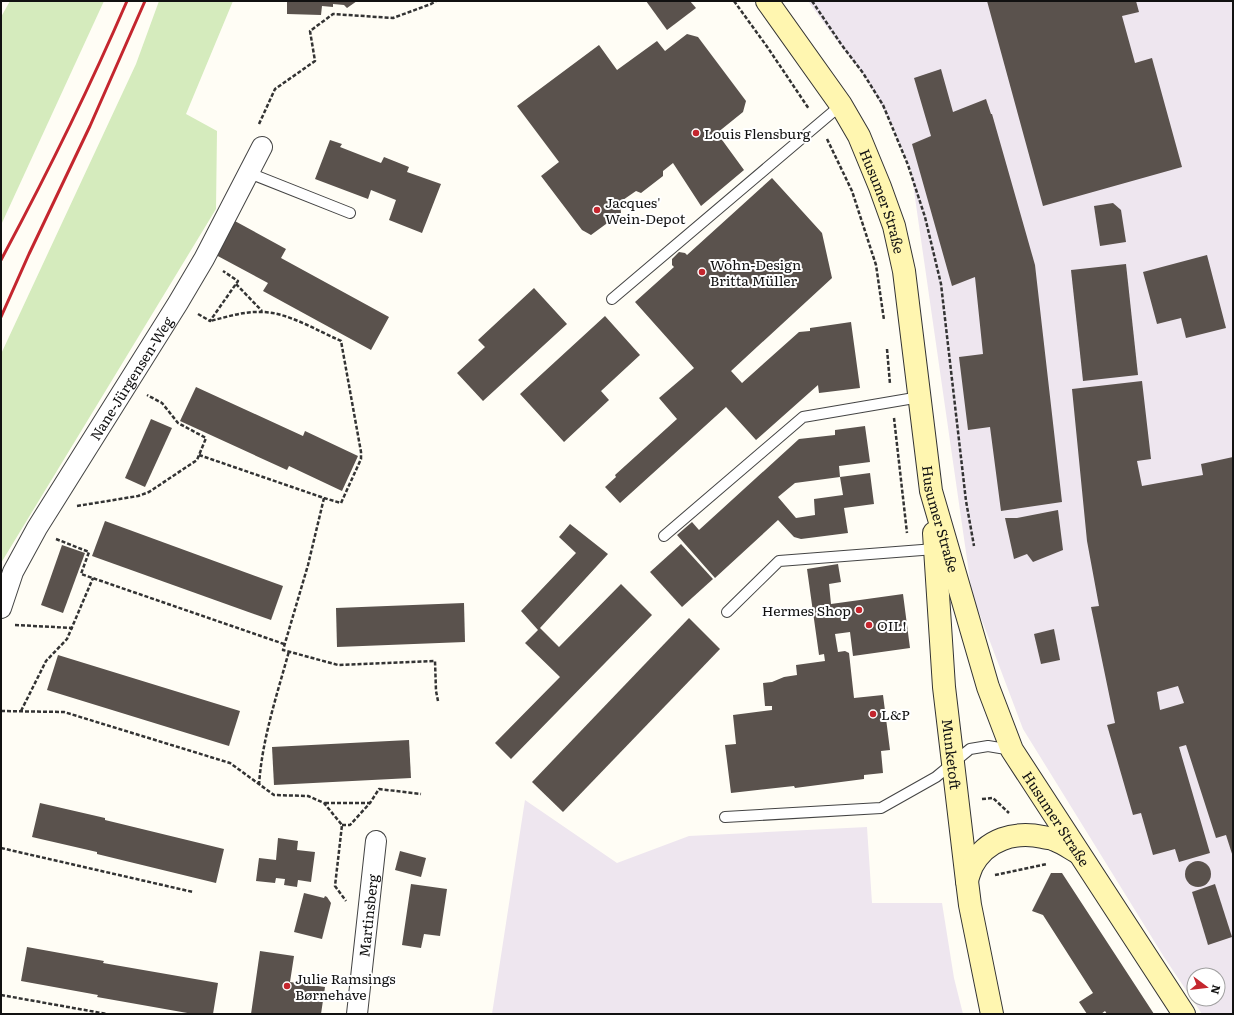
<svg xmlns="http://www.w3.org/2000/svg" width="1234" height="1015" font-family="Literata,serif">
  <rect width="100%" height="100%" fill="#fffdf5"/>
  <g fill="#eee6ef" fill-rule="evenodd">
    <path d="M808 1H1233V1014H1202L1164 957 1023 729 972 594 911 170 892 125 866 78 834 37ZM1194 975H1218V999H1194Z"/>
    <polygon points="525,800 617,863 689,836 867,827 872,903 942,903 954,978 963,1014 492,1014"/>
  </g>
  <g fill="#d5ebbd">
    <polygon points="10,1 104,1 1,225 1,17"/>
    <polygon points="159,1 233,1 186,114 217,131 216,209 1,563 1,354 136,64"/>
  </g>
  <g fill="#5a524d" fill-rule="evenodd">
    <polygon points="287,1 357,1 347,8 344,5 333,4 333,7 322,6 321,15 287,14"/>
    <polygon points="646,1 690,1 696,8 667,30"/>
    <polygon points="987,1 1136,1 1139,12 1122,16 1135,63 1152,58 1182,167 1043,206"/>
    <polygon points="687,34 698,37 746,101 743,112 717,133 744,170 701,206 673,163 663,171 663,176 641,193 636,191 620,202 621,213 591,235 582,230 541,176 559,162 517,106 599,45 617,70 657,41 665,51"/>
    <polygon points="941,69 953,112 986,99 991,114 992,114 1035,265 1062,502 1001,511 990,427 968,430 959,357 983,354 975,277 952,286 912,144 931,136 914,78"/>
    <polygon points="330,140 342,144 340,147 381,163 384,157 409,167 407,172 441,184 422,233 389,220 396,200 371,190 368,199 315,179"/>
    <polygon points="772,178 822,233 832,278 731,371 742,383 799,332 810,331 810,328 851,322 860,388 819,393 818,385 756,440 726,407 620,503 605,487 616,477 615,475 677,419 659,398 694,368 635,302 674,267 672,265 672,259 679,252 685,253 687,255"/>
    <polygon points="1113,203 1121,210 1126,242 1100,246 1094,206"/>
    <polygon points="233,220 286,249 281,258 389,317 371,350 263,291 268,283 214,254"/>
    <polygon points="1207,255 1226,328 1186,338 1181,318 1157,324 1143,272"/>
    <polygon points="1126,264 1138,375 1083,381 1071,270"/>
    <polygon points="534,288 567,324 483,401 457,373 485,347 478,340"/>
    <polygon points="605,316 640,355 601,391 609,400 564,442 520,394"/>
    <path d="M1142 381 1151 459 1137 461 1142 486 1203 475 1201 464 1233 457V857L1226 835 1216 838 1186 745 1179 747 1210 853 1179 862 1175 849 1153 855 1141 813 1133 815 1107 725 1115 723 1091 607 1099 606 1087 541 1072 389ZM1178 686 1184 703 1160 710 1157 692Z"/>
    <polygon points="196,387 303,436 305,431 358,456 342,491 289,466 287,470 180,421"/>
    <polygon points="151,419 172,428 145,487 125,478"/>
    <polygon points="865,426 870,462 839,466 840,477 795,483 778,497 796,518 815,515 814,499 843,495 840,477 870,473 874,504 844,508 848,533 801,539 794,537 778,520 715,578 677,535 692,522 699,530 799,439 835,435 835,430"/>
    <polygon points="1058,510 1063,550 1033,562 1027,554 1014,559 1005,518 1017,518"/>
    <polygon points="105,521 283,586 271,620 92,556"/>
    <polygon points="570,524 608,554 540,628 559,647 621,584 652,615 511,759 495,743 560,677 525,643 538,630 521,611 576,553 559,537"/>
    <polygon points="681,544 713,579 682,607 650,572"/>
    <polygon points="62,545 85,553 63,613 41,605"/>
    <polygon points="838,564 841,582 829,584 831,604 903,594 910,648 853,656 850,632 835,634 838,652 845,651 849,653 854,698 883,695 890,750 881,751 883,773 864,775 864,779 795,788 794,786 731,793 725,745 736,744 733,715 772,710 772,706 765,706 763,683 772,682 784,677 797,675 796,665 825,661 824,654 819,655 807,569"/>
    <polygon points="464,603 465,642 337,647 336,608"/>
    <polygon points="689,618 720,649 563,812 532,782"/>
    <polygon points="1054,629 1060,660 1041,664 1034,634"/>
    <polygon points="58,655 240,711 229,746 47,690"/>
    <polygon points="409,740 411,778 274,785 272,747"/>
    <polygon points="40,803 105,818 105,820 224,849 216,883 97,854 97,852 32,837"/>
    <polygon points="278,838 298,841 297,850 315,852 311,882 298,880 297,887 284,885 285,879 276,878 275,883 256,881 259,858 276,860"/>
    <polygon points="400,851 426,858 421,877 395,870"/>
    <circle cx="1198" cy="874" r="13"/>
    <polygon points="1051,873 1062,873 1154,1014 1107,1014 1105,1011 1101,1014 1087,1014 1079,1002 1093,993 1043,915 1032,911"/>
    <polygon points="411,884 447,889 440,936 424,934 421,948 402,945"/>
    <polygon points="1215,884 1232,937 1208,945 1192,892"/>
    <polygon points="304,893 324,898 325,896 327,897 331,903 322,939 294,932"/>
    <polygon points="27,947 104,961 103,963 218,983 213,1014 193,1014 97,997 98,995 21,981"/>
    <polygon points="260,951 294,956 290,982 325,987 321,1014 251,1014"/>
  </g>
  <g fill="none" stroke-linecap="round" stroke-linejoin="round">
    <g stroke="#444" stroke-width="12">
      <g id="service">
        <polyline points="249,173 350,213"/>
        <polyline points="612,299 841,105"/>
        <polyline points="664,536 803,417 920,397"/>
        <polyline points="727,612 779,561 935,549"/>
        <polyline points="725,817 881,808 936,777 970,749 988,746 1012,750"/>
      </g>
    </g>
    <g stroke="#444" stroke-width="22">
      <g id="minor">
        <path id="s1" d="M1 608 13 572 37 528 178 303 204 259 262 147"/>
        <path id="s2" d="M357 1014 376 841"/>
      </g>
    </g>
    <g stroke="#333" stroke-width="24">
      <g id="secondary">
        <path id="s3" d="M767 1 841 105 859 136 880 187 894 226 904 271 931 491 988 687 1012 750 1184 1014"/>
        <path id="s4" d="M934 533 944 687 967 881 970 905 992 1014"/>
        <path d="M967 881C968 876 970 871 972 866 986 839 1015 831 1043 837 1047 838 1052 838 1055 840 1063 843 1070 848 1077 852"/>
      </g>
    </g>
    <g stroke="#333" stroke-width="2.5" stroke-dasharray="4 2" stroke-linecap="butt">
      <polyline points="734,1 768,48 809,109"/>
      <polyline points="812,1 841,44 863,73 883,105 908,165 925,217 941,284 966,501 974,546"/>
      <polyline points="259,124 275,89 315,61 310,31 333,14 393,18 431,4 436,1"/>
      <polyline points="827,139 852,191 876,265 884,320"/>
      <polyline points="236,284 262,311"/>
      <polyline points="198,314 210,321 238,281 223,271"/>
      <polyline points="887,349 890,384"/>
      <polyline points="894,418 907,533"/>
      <path d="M199 455 324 498 341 503 361 459V452L341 341C318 331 287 312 262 312 244 311 227 317 210 321"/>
      <polyline points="324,498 308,565 283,650 338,665 435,661 436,691 438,701"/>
      <polyline points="77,506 138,496 149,492 197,460 206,438 178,423 162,403 147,395"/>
      <polyline points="56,539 89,552 81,574 284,644"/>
      <polyline points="15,625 73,628"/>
      <polyline points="1,711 64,712 230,763 274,795 308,796 324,803 342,825 335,886 346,901"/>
      <polyline points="21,711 46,661 67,639 93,578"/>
      <path d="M259 785C262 739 277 695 289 651"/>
      <polyline points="982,799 993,798 1009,813"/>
      <polyline points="325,803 370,803"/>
      <polyline points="342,825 350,825 370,803 379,789 421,794"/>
      <polyline points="1,848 193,892"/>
      <polyline points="995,875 1047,864"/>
      <polyline points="1,995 107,1014"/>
    </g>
    <use href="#service" stroke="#fff" stroke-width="10"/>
    <use href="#minor" stroke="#fff" stroke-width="20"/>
    <use href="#secondary" stroke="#fff6b0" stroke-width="22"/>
    <g stroke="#c4262e" stroke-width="3">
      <path d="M1 260C46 176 89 89 127 1"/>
      <polyline points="1,317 29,254 90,126 145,1"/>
    </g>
  </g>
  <g fill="#c4262e" stroke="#fff" stroke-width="1.5">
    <circle cx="696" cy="133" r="4"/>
    <circle cx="597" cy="210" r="4"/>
    <circle cx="702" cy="272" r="4"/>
    <circle cx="859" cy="610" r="4"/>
    <circle cx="869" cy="625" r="4"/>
    <circle cx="873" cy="714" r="4"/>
    <circle cx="287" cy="986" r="4"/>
  </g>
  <g text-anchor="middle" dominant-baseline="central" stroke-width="4" stroke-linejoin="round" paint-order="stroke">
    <g font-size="14" fill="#111" stroke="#fff" text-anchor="start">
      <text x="704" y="133">Louis Flensburg</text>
      <text x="605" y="202">Jacques'<tspan x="605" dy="16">Wein-Depot</tspan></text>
      <text x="710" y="264">Wohn-Design<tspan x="710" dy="16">Britta Müller</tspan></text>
      <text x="851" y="610" text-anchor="end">Hermes Shop</text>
      <text x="877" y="625">OIL!</text>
      <text x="881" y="714">L&amp;P</text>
      <text x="295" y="978">Julie Ramsings<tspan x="295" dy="16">Børnehave</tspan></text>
    </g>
    <g font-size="14" fill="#111" stroke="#fff">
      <text stroke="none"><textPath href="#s3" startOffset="233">Husumer Straße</textPath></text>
      <text stroke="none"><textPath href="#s1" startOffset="265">Nane-Jürgensen-Weg</textPath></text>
      <text stroke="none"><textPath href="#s3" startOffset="557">Husumer Straße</textPath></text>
      <text stroke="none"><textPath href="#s4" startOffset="222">Munketoft</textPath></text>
      <text stroke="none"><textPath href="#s3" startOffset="881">Husumer Straße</textPath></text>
      <text stroke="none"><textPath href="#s2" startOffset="99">Martinsberg</textPath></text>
    </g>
  </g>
  <rect width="1234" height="1015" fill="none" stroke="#111111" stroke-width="4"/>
  <g transform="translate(1206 987) rotate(105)"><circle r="19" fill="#ffffff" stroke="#a0a0a0"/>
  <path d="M0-3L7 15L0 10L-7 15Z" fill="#c4262e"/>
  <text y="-6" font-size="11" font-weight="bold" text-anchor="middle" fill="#111111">N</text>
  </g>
</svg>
